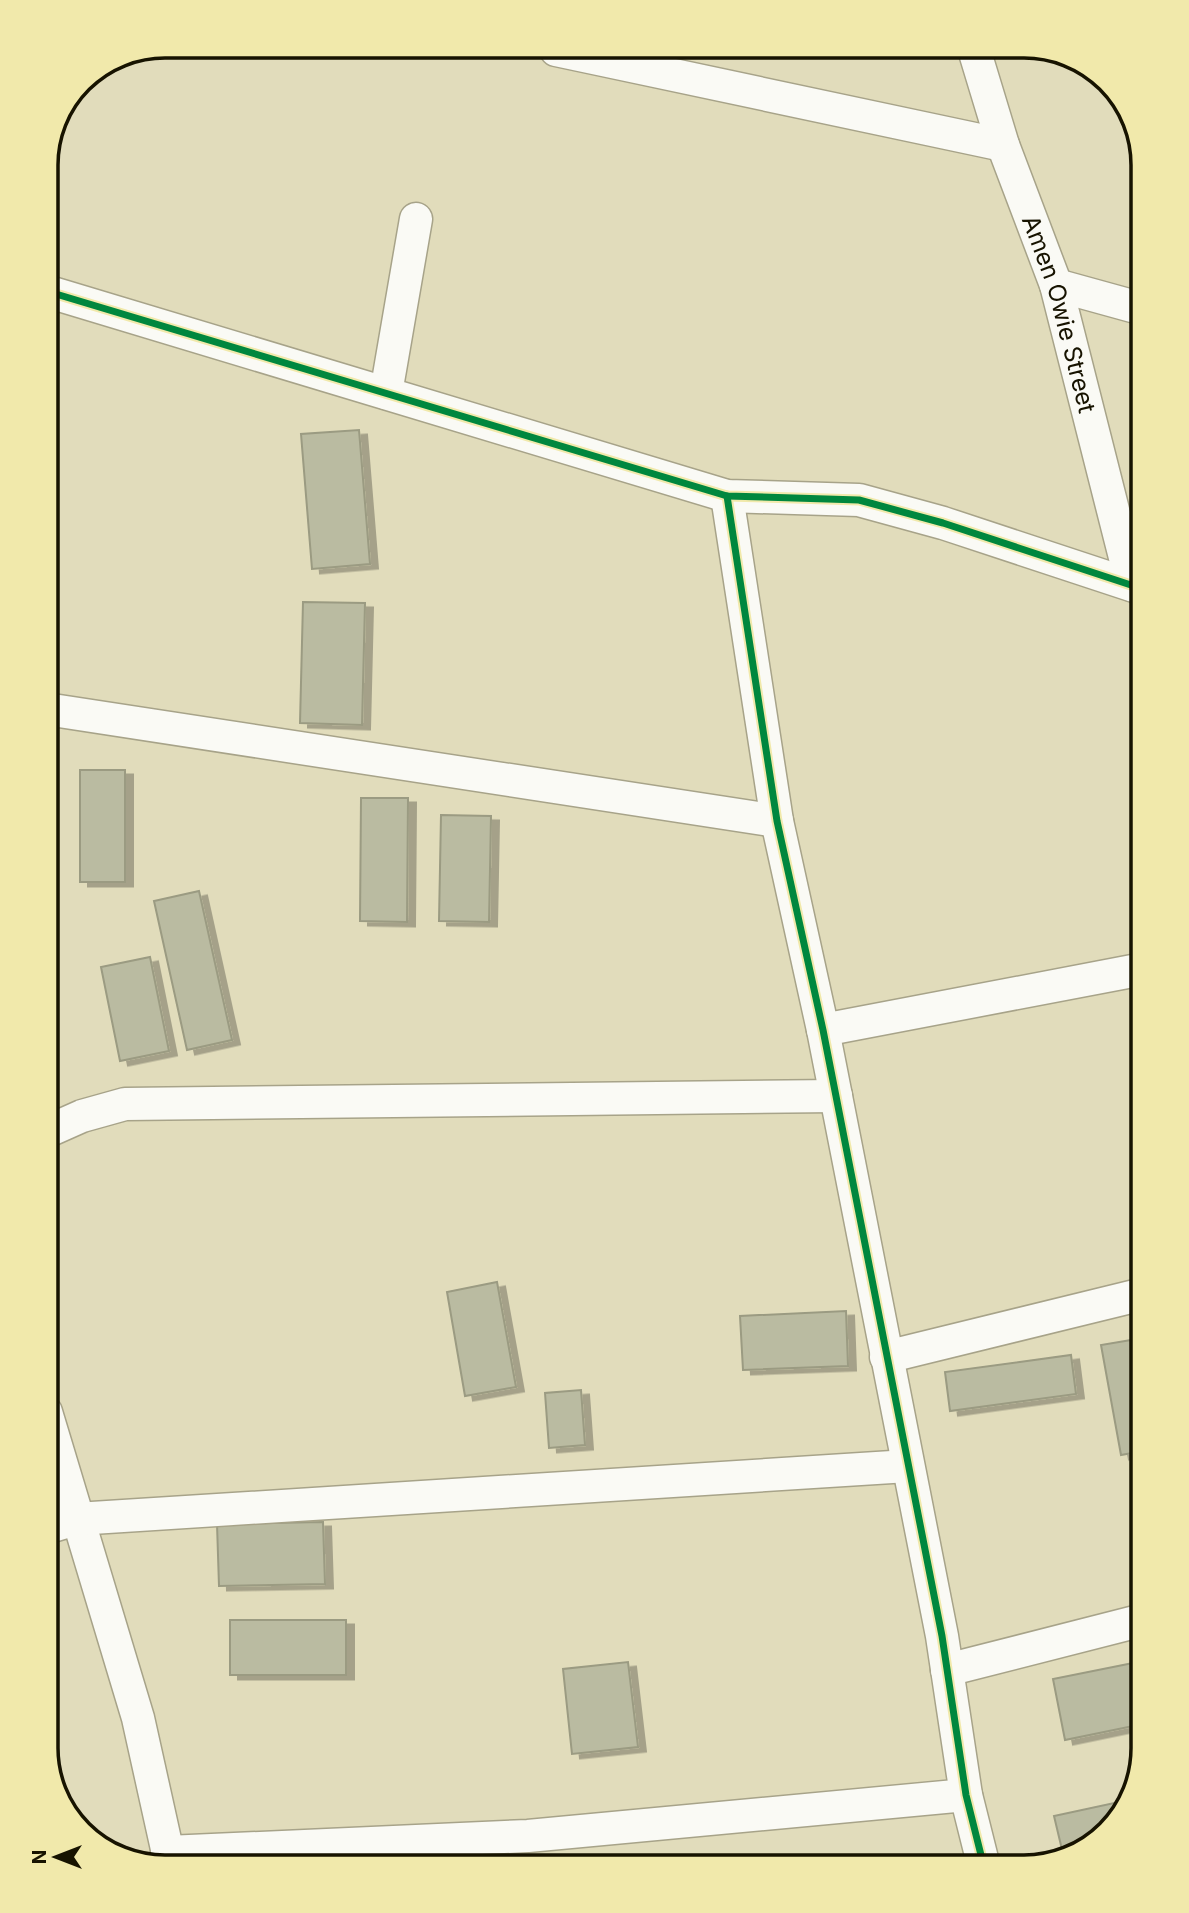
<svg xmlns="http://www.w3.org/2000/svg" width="1189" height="1913" font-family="Inter,sans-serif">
  <defs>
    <filter id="shadow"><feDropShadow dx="8" dy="4.5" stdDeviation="0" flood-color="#0004"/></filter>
  </defs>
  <rect width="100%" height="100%" fill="#e1dcbb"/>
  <g fill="#babba1" stroke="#9b9b82" stroke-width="2" filter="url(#shadow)">
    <polygon points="359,430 370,564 312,569 301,434"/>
    <polygon points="303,602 365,603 362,725 300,723"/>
    <rect x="80" y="770" width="45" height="112"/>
    <polygon points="361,798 408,798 407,922 360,921"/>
    <polygon points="441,815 491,816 489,922 439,921"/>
    <polygon points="199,891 232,1040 187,1050 154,901"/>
    <polygon points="150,957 169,1051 120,1061 101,967"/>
    <polygon points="497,1282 516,1387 465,1396 447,1292"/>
    <polygon points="846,1311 848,1366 743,1370 740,1316"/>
    <polygon points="1143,1338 1143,1451 1121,1455 1101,1345"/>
    <polygon points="1071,1355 1076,1394 950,1411 945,1372"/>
    <polygon points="581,1390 585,1445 549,1448 545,1393"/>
    <polygon points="323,1522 325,1584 219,1586 217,1524"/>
    <rect x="230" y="1620" width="116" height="55"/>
    <polygon points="1143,1661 1143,1724 1065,1740 1053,1679"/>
    <polygon points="628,1662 638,1747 572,1754 563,1669"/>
    <polygon points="1128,1800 1124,1814 1077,1855 1064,1858 1054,1816"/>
  </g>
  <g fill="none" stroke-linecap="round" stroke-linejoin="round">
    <g stroke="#a7a389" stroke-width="35">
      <g id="minor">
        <path id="s1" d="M973 46 1003 145 1056 285 1132 585"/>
        <polyline points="556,50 1003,145"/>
        <polyline points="1056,285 1143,309"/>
        <polyline points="46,291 727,496 859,500 943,523 1143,589"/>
        <polyline points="386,393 416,219"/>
        <polyline points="727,496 777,821 823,1030 942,1636 966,1795 984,1867"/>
        <polyline points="46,709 777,821"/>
        <polyline points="823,1030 1143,969"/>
        <polyline points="46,1132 82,1116 125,1104 836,1096"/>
        <polyline points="886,1357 1143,1294"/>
        <polyline points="46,1412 138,1718 171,1867"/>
        <polyline points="46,1528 76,1519 908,1466"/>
        <polyline points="947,1670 1143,1620"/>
        <polyline points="167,1852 528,1836 966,1795"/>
      </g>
    </g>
    <use href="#minor" stroke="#fafaf5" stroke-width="32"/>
    <g stroke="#f1e9ab" stroke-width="11">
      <g id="cycleway">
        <polyline points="46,291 727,496 859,500 943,523 1143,589"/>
        <polyline points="727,496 777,821 823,1030 942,1636 966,1795 984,1867"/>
      </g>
    </g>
    <use href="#cycleway" stroke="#00873e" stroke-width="7"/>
  </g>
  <g text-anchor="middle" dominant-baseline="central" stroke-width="5" stroke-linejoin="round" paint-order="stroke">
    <g font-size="24" fill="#171300" stroke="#f1e9ab">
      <text stroke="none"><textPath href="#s1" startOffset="282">Amen Owie Street</textPath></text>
    </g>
  </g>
  <path d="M0 0H1189V1913H0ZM165 58H1024A107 107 0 0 1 1131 165V1748A107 107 0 0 1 1024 1855H165A107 107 0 0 1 58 1748V165A107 107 0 0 1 165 58Z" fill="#f1e9ab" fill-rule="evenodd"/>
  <path fill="none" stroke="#171300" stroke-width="3.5" d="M165 58H1024A107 107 0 0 1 1131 165V1748A107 107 0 0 1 1024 1855H165A107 107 0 0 1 58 1748V165A107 107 0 0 1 165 58Z"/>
  <g transform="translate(56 1857) rotate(270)" stroke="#f1e9ab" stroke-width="5" paint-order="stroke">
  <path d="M0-5L12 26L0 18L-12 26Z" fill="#171300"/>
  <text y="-10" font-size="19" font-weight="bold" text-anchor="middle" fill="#171300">N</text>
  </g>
</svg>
